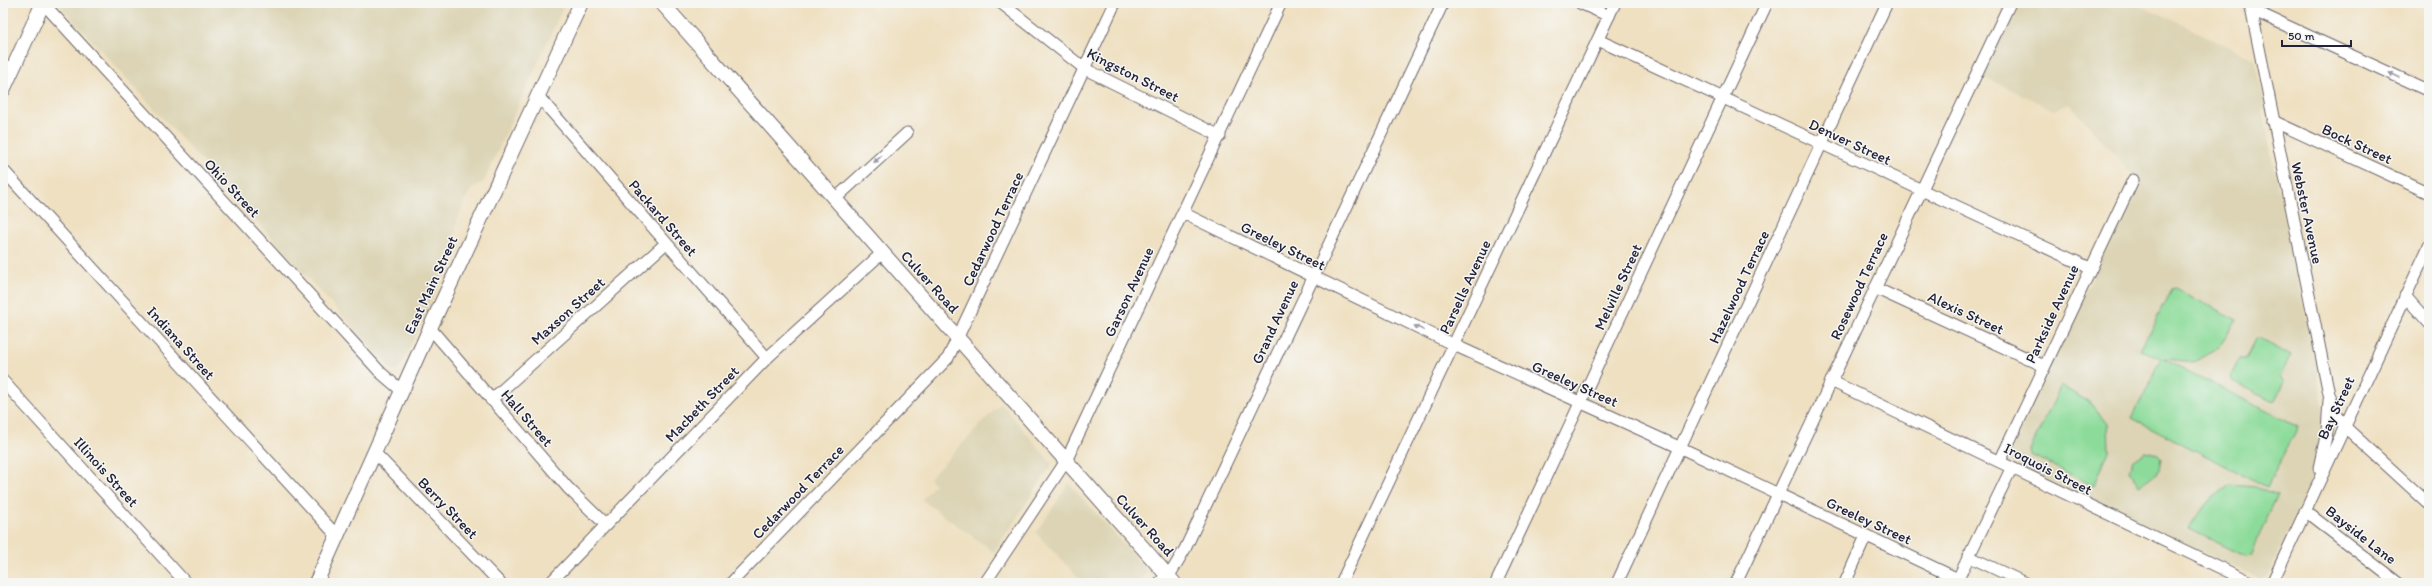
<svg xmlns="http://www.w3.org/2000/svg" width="2432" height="586" font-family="Itim,sans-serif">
  <rect width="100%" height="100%" fill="#f6f6f2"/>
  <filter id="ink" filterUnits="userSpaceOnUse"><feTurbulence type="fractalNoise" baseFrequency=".025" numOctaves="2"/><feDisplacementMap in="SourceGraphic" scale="8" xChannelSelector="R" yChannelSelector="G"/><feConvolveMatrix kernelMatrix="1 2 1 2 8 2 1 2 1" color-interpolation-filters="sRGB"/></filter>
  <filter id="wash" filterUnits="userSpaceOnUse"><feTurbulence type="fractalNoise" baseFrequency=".012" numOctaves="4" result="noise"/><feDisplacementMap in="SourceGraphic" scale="16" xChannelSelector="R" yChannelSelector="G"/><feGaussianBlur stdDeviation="0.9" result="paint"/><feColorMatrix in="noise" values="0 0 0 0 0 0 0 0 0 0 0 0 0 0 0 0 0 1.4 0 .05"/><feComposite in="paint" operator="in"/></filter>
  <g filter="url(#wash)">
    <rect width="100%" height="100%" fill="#efe0c1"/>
    <g fill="#dcd4b5">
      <polygon points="58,3 565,3 484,181 470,190 457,219 454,250 401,367 396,370 391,369"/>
      <polygon points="2020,3 2136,3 2255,59 2265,106 2262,112 2319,380 2323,407 2322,434 2315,471 2268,576 2264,579 2259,579 2013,464 2009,460 2009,455 2137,180 2069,103 2054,110 1982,76 2005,26 2014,18"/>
      <polygon points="1001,403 1052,464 994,552 922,500 935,484 929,479"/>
      <polygon points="1069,483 1148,572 1136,583 1084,583 1036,533"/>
    </g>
    <g fill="#8cdb9a" stroke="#577e6a">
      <polygon points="2176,289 2237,320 2219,347 2194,362 2164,359 2298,427 2267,487 2132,418 2162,358 2140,350 2172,290"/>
      <polygon points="2257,337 2291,355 2280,377 2284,382 2275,400 2271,401 2232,380 2231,376 2239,359 2246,359"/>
      <polygon points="2061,386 2091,403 2108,424 2109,451 2094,486 2031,455 2030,450"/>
      <polygon points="2145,452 2159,455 2162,459 2160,470 2140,485 2128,469 2132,466 2132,461"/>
      <polygon points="2230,485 2255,487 2278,495 2250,555 2245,556 2189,529 2206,503"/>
    </g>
  </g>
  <g filter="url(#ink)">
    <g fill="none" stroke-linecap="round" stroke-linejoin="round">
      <g stroke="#6a646a" stroke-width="13">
        <g id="minor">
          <polyline points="43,3 381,373 402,391"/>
          <polyline points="1001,3 1085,69 1220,136"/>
          <polyline points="1580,3 1609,16"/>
          <polyline points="2250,3 2329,394 2335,412 2344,426 2429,504"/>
          <polyline points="2252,10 2429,91"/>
          <polyline points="1598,40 2090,268"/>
          <polyline points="538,96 767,358"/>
          <polyline points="2273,121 2429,193"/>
          <polyline points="3,170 337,536"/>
          <polyline points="835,199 907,133"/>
          <polyline points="1183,213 1454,345 1681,448 1958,579"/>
          <polyline points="1875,288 2044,366"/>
          <polyline points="2405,296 2429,323"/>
          <polyline points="430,328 568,488 606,525"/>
          <polyline points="3,381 186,583"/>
          <polyline points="1831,381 2252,583"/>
          <polyline points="491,400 665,244"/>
          <polyline points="375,453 500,583"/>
          <polyline points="2000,461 2133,180"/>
          <polyline points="2319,468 2327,432 2329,400"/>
          <polyline points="2305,511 2398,583"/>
          <polyline points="1968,556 2025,583"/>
          <polyline points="550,583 767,358 882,253"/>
          <polyline points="731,583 948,358 1115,3"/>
          <polyline points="985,583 1066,461 1281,3"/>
          <polyline points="1159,583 1172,571 1185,549 1443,3"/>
          <polyline points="1341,583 1615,3"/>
          <polyline points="1496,583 1767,3"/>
          <polyline points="1617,583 1887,3"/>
          <polyline points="1736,583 2010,3"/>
          <polyline points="1845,583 1866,536"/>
          <polyline points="1956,583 2011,469"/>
          <polyline points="2272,583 2429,246"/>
        </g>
      </g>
      <g stroke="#6a646a" stroke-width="16">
        <g id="major">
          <polyline points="662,3 1174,583"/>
          <polyline points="3,90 43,3"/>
          <polyline points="316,583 430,328 581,3"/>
        </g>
      </g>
      <use href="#minor" stroke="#fff" stroke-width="11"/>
      <use href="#major" stroke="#fff" stroke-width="14"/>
    </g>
    <defs><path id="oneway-solid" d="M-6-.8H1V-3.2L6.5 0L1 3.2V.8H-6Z"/></defs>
    <g fill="#9c9ca7">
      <use href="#oneway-solid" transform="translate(2394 75) rotate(-155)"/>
      <use href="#oneway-solid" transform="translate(878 159) rotate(138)"/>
      <use href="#oneway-solid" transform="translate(1419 328) rotate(-154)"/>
    </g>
  </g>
  <g text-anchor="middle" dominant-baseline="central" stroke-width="3" stroke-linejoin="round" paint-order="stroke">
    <g font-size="15" fill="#22223b" stroke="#f6f6f2">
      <text transform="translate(1133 75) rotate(27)">Kingston Street</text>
      <text transform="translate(1850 142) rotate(25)">Denver Street</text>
      <text transform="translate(2357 144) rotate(25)">Bock Street</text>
      <text transform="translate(232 188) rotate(47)">Ohio Street</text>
      <text transform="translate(2307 213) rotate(78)">Webster Avenue</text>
      <text transform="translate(663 218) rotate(49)">Packard Street</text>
      <text transform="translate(993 229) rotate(-65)">Cedarwood Terrace</text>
      <text transform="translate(1283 246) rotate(26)">Greeley Street</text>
      <text transform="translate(930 282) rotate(48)">Culver Road</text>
      <text transform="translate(431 285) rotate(-65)">East Main Street</text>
      <text transform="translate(1859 286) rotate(-65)">Rosewood Terrace</text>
      <text transform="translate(1465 287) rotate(-65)">Parsells Avenue</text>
      <text transform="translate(1618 287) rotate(-65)">Melville Street</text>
      <text transform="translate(1739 287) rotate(-65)">Hazelwood Terrace</text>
      <text transform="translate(1129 292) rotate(-65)">Garson Avenue</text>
      <text transform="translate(568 311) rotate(-42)">Maxson Street</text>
      <text transform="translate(1966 313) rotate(25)">Alexis Street</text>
      <text transform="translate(2052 314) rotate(-65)">Parkside Avenue</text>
      <text transform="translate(1275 322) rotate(-65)">Grand Avenue</text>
      <text transform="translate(181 343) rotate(48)">Indiana Street</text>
      <text transform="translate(1575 384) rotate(24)">Greeley Street</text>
      <text transform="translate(702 404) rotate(-46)">Macbeth Street</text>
      <text transform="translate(2336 408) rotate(-65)">Bay Street</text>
      <text transform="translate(527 418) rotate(49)">Hall Street</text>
      <text transform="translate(2048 469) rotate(27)">Iroquois Street</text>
      <text transform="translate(106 472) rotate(48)">Illinois Street</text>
      <text transform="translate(798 492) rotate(-46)">Cedarwood Terrace</text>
      <text transform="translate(448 508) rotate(46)">Berry Street</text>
      <text transform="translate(1869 521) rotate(25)">Greeley Street</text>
      <text transform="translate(1145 525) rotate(48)">Culver Road</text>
      <text transform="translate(2361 535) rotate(38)">Bayside Lane</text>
    </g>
  </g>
  <rect width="2432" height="586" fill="none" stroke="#f6f6f2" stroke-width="16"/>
  <path d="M2282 40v6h69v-6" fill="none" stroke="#22223b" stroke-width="2"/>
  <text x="2288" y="40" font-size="12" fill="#22223b" stroke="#f6f6f2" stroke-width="3" paint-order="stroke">50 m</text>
</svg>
